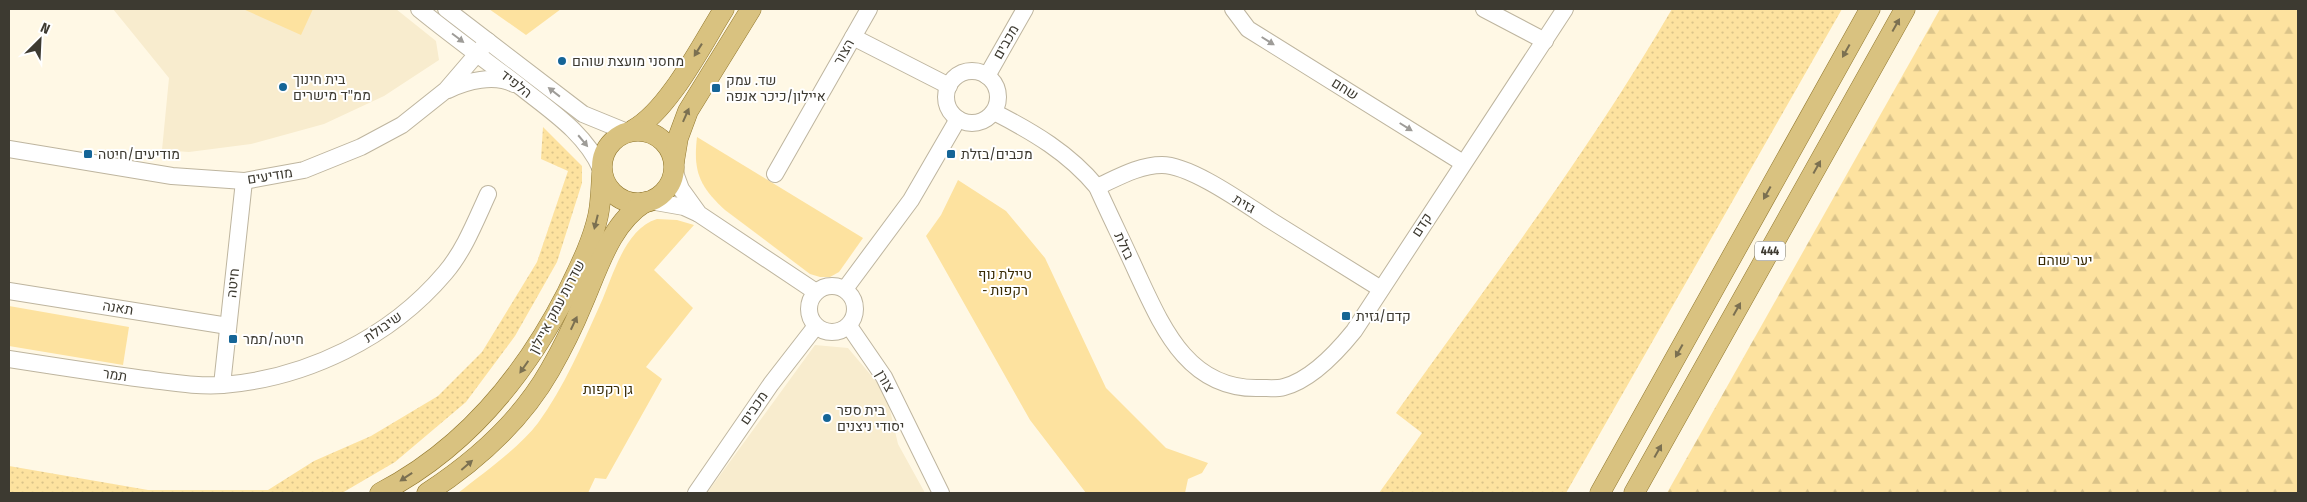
<svg xmlns="http://www.w3.org/2000/svg" width="2307" height="502" font-family="'Fira Sans Condensed',Heebo,sans-serif">
  <defs>
    <pattern id="grass-dots" width="8" height="8" patternUnits="userSpaceOnUse" patternTransform="scale(1.25)"><rect width="8" height="8" fill="#fde29f"/><path d="M2 2h.1M6 6h.1" fill="none" stroke="#dac389" stroke-width="1.8" stroke-linecap="round"/></pattern>
    <pattern id="forest-firs" width="22" height="20" patternUnits="userSpaceOnUse" patternTransform="scale(1.25)"><rect width="22" height="20" fill="#fde29f"/><path d="M5 1l3.5 6h-7zM16 11l3.5 6h-7z" fill="#dac389"/></pattern>
  </defs>
  <rect width="100%" height="100%" fill="#fff8e5"/>
  <g fill="#f8ecce">
    <polygon points="113,9 396,9 436,41 439,60 384,96 324,124 251,144 189,152 162,150 169,78"/>
    <polygon points="815,345 848,348 886,393 898,444 925,493 707,493"/>
  </g>
  <g fill="url(#grass-dots)">
    <path d="M1672 9H1842L1566 493H1379L1422 433 1396 413C1491 280 1590 150 1672 9Z"/>
    <polygon points="543,127 582,166 582,183 557,262 515,336 466,402 395,462 342,493 9,493 9,466 148,490 268,490 314,461 371,436 438,396 482,352 537,262 568,171 541,159"/>
  </g>
  <polygon fill="url(#forest-firs)" points="1940,9 2298,9 2298,493 1667,493"/>
  <g fill="#fde29f">
    <polygon points="243,9 313,9 301,35"/>
    <polygon points="489,9 561,9 526,35"/>
    <path d="M697 137 863 238 839 272 830 277H820L810 274 725 210C699 186 693 171 697 137Z"/>
    <polygon points="958,180 1006,211 1045,258 1106,388 1166,448 1208,463 1202,473 1188,479 1185,493 1086,493 1030,420 926,236 941,215"/>
    <path d="M657 219 677 220 694 225 654 270 693 308 646 367 662 379 606 479 595 478 588 493H458C483 473 519 448 538 423 564 387 582 345 600 305 613 277 624 229 657 219Z"/>
    <polygon points="9,306 129,327 123,365 9,346"/>
  </g>
  <g fill="none" stroke-linecap="round" stroke-linejoin="round">
    <g stroke="#beb59f" stroke-width="18">
      <g id="minor">
        <path d="M419 9C452 36 488 62 522 88 552 112 585 133 601 169"/>
        <polyline points="446,9 583,114 627,132"/>
        <polyline points="1233,9 1248,29 1463,163"/>
        <polyline points="1484,9 1545,41"/>
        <polyline points="853,37 949,86"/>
        <circle cx="972" cy="97" r="26"/>
        <polyline points="987,76 1025,9"/>
        <path d="M448 90C467 81 494 74 514 84"/>
        <path d="M994 112C1033 132 1069 153 1097 187 1110 216 1124 244 1137 273 1163 329 1189 391 1261 388 1268 388 1277 389 1284 387 1311 380 1337 352 1354 331L1565 9"/>
        <polyline points="9,149 172,176 244,181 304,170 361,147 402,125 446,90 488,41"/>
        <polyline points="674,170 681,189 699,214 816,292"/>
        <polyline points="775,174 869,9"/>
        <path d="M1097 187C1117 178 1139 165 1162 165 1191 165 1245 204 1270 220 1307 243 1344 266 1381 289"/>
        <polyline points="650,201 684,207 697,213"/>
        <circle cx="832" cy="309" r="23"/>
        <polyline points="845,289 911,200 958,119"/>
        <polyline points="9,291 228,326"/>
        <polyline points="849,326 884,377 941,493"/>
        <path d="M9 359C54 366 99 373 144 379 170 382 197 387 223 385 307 378 390 338 445 273 464 251 476 220 488 194"/>
        <polyline points="222,385 244,181"/>
        <polyline points="696,493 771,384 816,326"/>
      </g>
    </g>
    <g stroke="#92782e" stroke-width="21">
      <g id="major">
        <path d="M633 130C669 110 702 44 724 9"/>
        <circle cx="638" cy="167" r="36"/>
        <polyline points="674,162 678,138 688,111 751,9"/>
        <path d="M380 493C465 449 524 377 567 293 579 268 592 243 598 216 601 202 601 188 602 174"/>
        <path d="M427 493C476 461 521 421 550 370 562 349 573 327 582 305 598 269 610 224 645 202"/>
        <polyline points="1600,493 1870,9"/>
        <polyline points="1634,493 1905,9"/>
      </g>
    </g>
    <use href="#minor" stroke="#fff" stroke-width="16"/>
    <use href="#major" stroke="#d9c280" stroke-width="20"/>
  </g>
  <defs><path id="oneway-solid" d="M-6-.8H1V-3.2L6.5 0L1 3.2V.8H-6Z" transform="scale(1.25)"/></defs>
  <g fill="#7b7051">
    <use href="#oneway-solid" transform="translate(1896 25) rotate(-61)"/>
    <use href="#oneway-solid" transform="translate(698 50) rotate(122)"/>
    <use href="#oneway-solid" transform="translate(1846 51) rotate(119)"/>
    <use href="#oneway-solid" transform="translate(686 115) rotate(-66)"/>
    <use href="#oneway-solid" transform="translate(1817 167) rotate(-61)"/>
    <use href="#oneway-solid" transform="translate(1767 193) rotate(119)"/>
    <use href="#oneway-solid" transform="translate(596 222) rotate(104)"/>
    <use href="#oneway-solid" transform="translate(1737 309) rotate(-61)"/>
    <use href="#oneway-solid" transform="translate(574 323) rotate(-65)"/>
    <use href="#oneway-solid" transform="translate(1679 351) rotate(119)"/>
    <use href="#oneway-solid" transform="translate(524 367) rotate(125)"/>
    <use href="#oneway-solid" transform="translate(1658 451) rotate(-61)"/>
    <use href="#oneway-solid" transform="translate(467 465) rotate(-41)"/>
    <use href="#oneway-solid" transform="translate(406 477) rotate(146)"/>
  </g>
  <g fill="#9e9c98">
    <use href="#oneway-solid" transform="translate(458 38) rotate(37)"/>
    <use href="#oneway-solid" transform="translate(1268 41) rotate(32)"/>
    <use href="#oneway-solid" transform="translate(554 92) rotate(-142)"/>
    <use href="#oneway-solid" transform="translate(1406 127) rotate(32)"/>
    <use href="#oneway-solid" transform="translate(583 141) rotate(50)"/>
  </g>
  <g fill="#156597" stroke="#fff" stroke-width="2">
    <circle cx="562" cy="61" r="5"/>
    <circle cx="283" cy="87" r="5"/>
    <rect x="711" y="83" width="10" height="10" rx="2.5"/>
    <rect x="83" y="149" width="10" height="10" rx="2.5"/>
    <rect x="946" y="149" width="10" height="10" rx="2.5"/>
    <rect x="1341" y="311" width="10" height="10" rx="2.5"/>
    <rect x="228" y="334" width="10" height="10" rx="2.5"/>
    <circle cx="827" cy="418" r="5"/>
  </g>
  <g text-anchor="middle" dominant-baseline="central" stroke-width="4" stroke-linejoin="round" paint-order="stroke">
    <rect fill="#fff" stroke="#77756f" stroke-width="1" x="1755" y="241.5" width="30" height="19" rx="4"/>
    <g font-size="12" font-weight="bold" fill="#3d3a31">
      <text x="1770" y="251">444</text>
    </g>
    <g font-size="14" fill="#3d3a31" stroke="#fff">
      <text transform="translate(1006 42) rotate(-60)">מכבים</text>
      <text transform="translate(844 52) rotate(-60)">הצור</text>
      <text transform="translate(516 84) rotate(38)">הלפיד</text>
      <text transform="translate(1345 89) rotate(32)">שחם</text>
      <text transform="translate(270 176) rotate(-9)">מודיעים</text>
      <text transform="translate(1244 204) rotate(31)">גזית</text>
      <text transform="translate(1422 225) rotate(-57)">קדם</text>
      <text transform="translate(1124 246) rotate(65)">בזלת</text>
      <text transform="translate(233 283) rotate(-84)">חיטה</text>
      <text transform="translate(557 307) rotate(-62)">שדרות עמק איילון</text>
      <text transform="translate(118 308) rotate(9)">תאנה</text>
      <text transform="translate(383 327) rotate(-35)">שיבולת</text>
      <text transform="translate(115 375) rotate(8)">תמר</text>
      <text transform="translate(885 381) rotate(60)">צורן</text>
      <text transform="translate(754 408) rotate(-55)">מכבים</text>
    </g>
    <g font-size="14" fill="#3d3a31" stroke="#fff" text-anchor="start">
      <text x="572" y="61">מחסני מועצת שוהם</text>
      <text x="293" y="79">בית חינוך<tspan x="293" dy="16">ממ"ד מישרים</tspan></text>
      <text x="726" y="80">שד. עמק<tspan x="726" dy="16">איילון/כיכר אנפה</tspan></text>
      <text x="98" y="154">מודיעים/חיטה</text>
      <text x="961" y="154">מכבים/בזלת</text>
      <text x="1356" y="316">קדם/גזית</text>
      <text x="243" y="339">חיטה/תמר</text>
      <text x="837" y="410">בית ספר<tspan x="837" dy="16">יסודי ניצנים</tspan></text>
    </g>
    <g font-size="14" fill="#392b04" stroke="#fff">
      <text x="2065" y="260">יער שוהם</text>
      <text x="1005" y="274">טיילת נוף<tspan x="1005" dy="16">- רקפות</tspan></text>
      <text x="608" y="389">גן רקפות</text>
    </g>
  </g>
  <rect width="2307" height="502" fill="none" stroke="#3d3a31" stroke-width="20"/>
  <g transform="translate(40 40) rotate(24)" stroke="#ffffff" stroke-width="4" paint-order="stroke">
  <path d="M0-4L9 19L0 12L-9 19Z" fill="#3d3a31"/>
  <text y="-8" font-size="14" font-weight="bold" text-anchor="middle" fill="#3d3a31">N</text>
  </g>
</svg>
